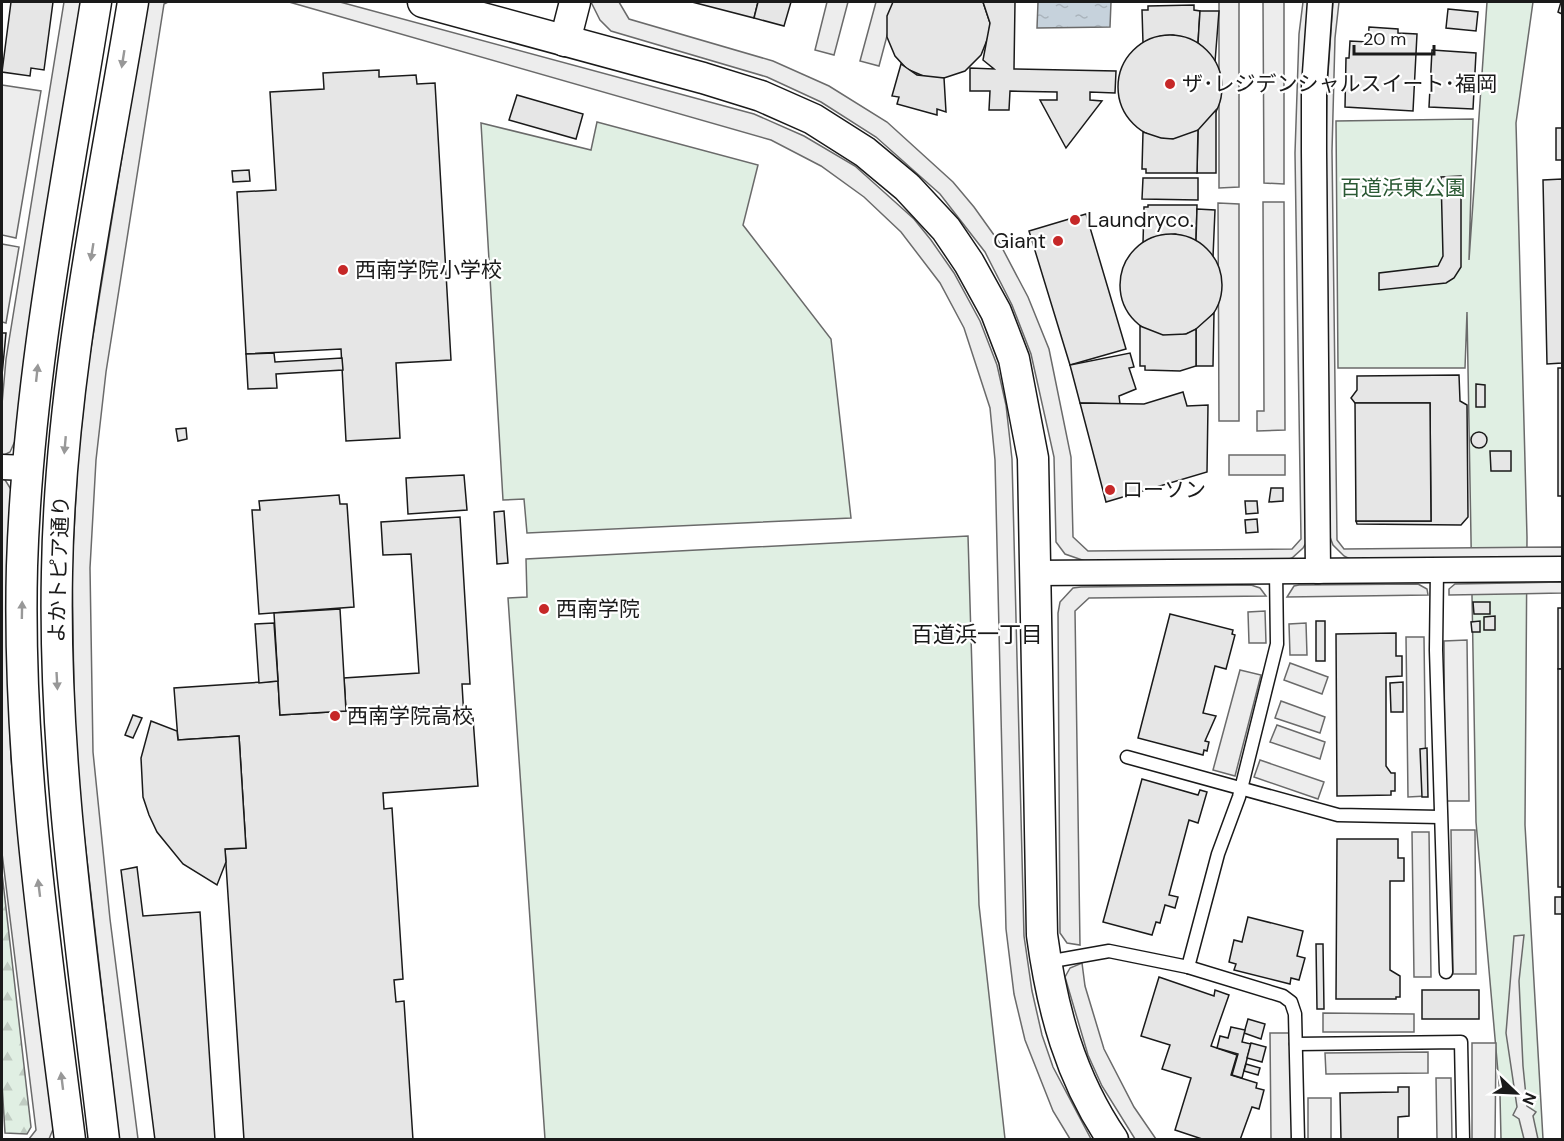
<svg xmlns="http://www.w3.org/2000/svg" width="1564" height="1141" font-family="'DM Sans','Noto Sans JP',sans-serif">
  <defs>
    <pattern id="forest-firs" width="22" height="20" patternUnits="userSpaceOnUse" patternTransform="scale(1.5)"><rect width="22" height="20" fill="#e0efe3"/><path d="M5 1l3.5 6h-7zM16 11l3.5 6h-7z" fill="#c0ccc2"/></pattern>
    <pattern id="water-ripples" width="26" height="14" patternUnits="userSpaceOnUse" patternTransform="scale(1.5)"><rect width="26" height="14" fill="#c6d2dc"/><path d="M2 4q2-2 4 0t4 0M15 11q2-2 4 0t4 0" fill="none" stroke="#aab4bc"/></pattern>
  </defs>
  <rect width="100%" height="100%" fill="#fff"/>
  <polygon fill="url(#forest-firs)" stroke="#6a6a6a" stroke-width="1.5" points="2,873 31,1127 27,1134 5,1133 2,1084"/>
  <g fill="#e0efe3" stroke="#6a6a6a" stroke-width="1.5">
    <polygon points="1487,2 1533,2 1516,123 1527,537 1525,825 1543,1139 1501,1139 1500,1095 1476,822 1467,312 1465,368 1338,368 1336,121 1473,119 1469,260"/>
    <polygon points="597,122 758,165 743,225 831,339 851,518 527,533 524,499 503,500 481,123 591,150"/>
    <polygon points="968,536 979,905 1005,1139 545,1139 508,598 527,597 526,559"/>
  </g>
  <g fill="#ededed" stroke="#6a6a6a" stroke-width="1.5">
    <polygon points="64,2 82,2 36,281 15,441 10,452 2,456 2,404 6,359"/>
    <polygon points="147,2 168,2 164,4 106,372 96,460 90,568 93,752 110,919 138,1139 119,1139 75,755 72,569 78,458 88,367"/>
    <polygon points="289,2 340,2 754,114 804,136 855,166 914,219 931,240 954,273 980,321 997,365 1006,405 1012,459 1024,936 1032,991 1042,1035 1053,1067 1091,1139 1070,1139 1053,1111 1025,1040 1014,994 1006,929 995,460 990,408 964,328 940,283 901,232 864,197 821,166 771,140"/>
    <polygon points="591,2 619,2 629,19 773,61 829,86 887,122 953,182 974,207 999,242 1028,297 1049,349 1071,457 1073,537 1088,551 1292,549 1301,539 1295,153 1299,34 1303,2 1308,2 1302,87 1307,541 1303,548 1292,558 1283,561 1085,561 1065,554 1056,542 1054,457 1031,354 1012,305 985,252 940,194 876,137 821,102 767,77 611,31 600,20"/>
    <polygon points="827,2 848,2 834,55 815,50"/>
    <polygon points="876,2 896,2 879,66 860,61"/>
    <polygon points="1219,2 1239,2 1239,187 1219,188"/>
    <polygon points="1263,2 1284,2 1284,184 1264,183"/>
    <polygon points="1333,2 1339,2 1335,38 1332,151 1337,540 1344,549 1562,547 1562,559 1350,559 1344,556 1333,545 1330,537 1326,151 1327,87"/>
    <polygon points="2,85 41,91 16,238 2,235"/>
    <polygon points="1263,202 1284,202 1285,430 1257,431 1257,411 1264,411"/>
    <polygon points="1218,203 1239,204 1239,421 1219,421"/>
    <polygon points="2,244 19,247 6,323 2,322"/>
    <rect x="1229" y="455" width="56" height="20"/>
    <polygon points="2,475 12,491 7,651 11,758 22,872 54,1127 49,1139 20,1139 29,1139 36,1130 2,853"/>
    <polygon points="1562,582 1562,593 1449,595 1449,589 1455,584"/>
    <polygon points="1418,584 1427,589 1428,595 1287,597 1294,586 1299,585"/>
    <polygon points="1251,585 1260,588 1266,596 1089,598 1075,611 1080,945 1067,943 1060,933 1058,613 1060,602 1073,588 1081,587"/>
    <polygon points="1265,611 1266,643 1249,643 1248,612"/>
    <polygon points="1306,623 1307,655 1290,655 1289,624"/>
    <polygon points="1406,637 1424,637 1426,796 1408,797"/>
    <polygon points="1467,640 1469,801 1445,801 1444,641"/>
    <polygon points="1290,663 1328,677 1322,694 1284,680"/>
    <polygon points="1240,670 1261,675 1235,776 1213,770"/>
    <polygon points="1281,701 1325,717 1320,733 1275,718"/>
    <polygon points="1277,725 1325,742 1320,759 1270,742"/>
    <polygon points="1260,760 1324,782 1318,799 1254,777"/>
    <polygon points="1451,830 1475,830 1476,974 1453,974"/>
    <polygon points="1412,832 1429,832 1431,977 1414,977"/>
    <polygon points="1524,935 1519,981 1523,1066 1527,1106 1536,1112 1533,1116 1538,1139 1524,1139 1519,1119 1513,1115 1517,1107 1506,1033 1514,936"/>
    <polygon points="1082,963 1085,986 1104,1049 1134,1107 1156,1139 1135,1139 1102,1086 1088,1055 1065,977 1070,968"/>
    <polygon points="1323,1013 1414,1014 1414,1032 1323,1032"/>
    <polygon points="1270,1033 1291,1033 1292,1139 1271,1139"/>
    <polygon points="1472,1043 1496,1043 1495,1139 1472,1139"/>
    <polygon points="1428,1052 1428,1073 1326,1074 1325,1053"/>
    <polygon points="1436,1078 1451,1078 1452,1139 1437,1139"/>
    <rect x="1308" y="1098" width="23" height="41"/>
  </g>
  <polygon fill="url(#water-ripples)" stroke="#6a6a6a" stroke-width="1.5" points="1038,2 1111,2 1110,27 1037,28"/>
  <g fill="#e6e6e6" stroke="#1a1a1a" stroke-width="1.5">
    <polygon points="11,2 53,2 44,70 31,68 30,76 2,72"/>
    <polygon points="692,2 758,2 754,18"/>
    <polygon points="758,2 791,2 784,26 754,18"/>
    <polygon points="893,2 983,2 990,23 989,35 981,55 965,71 944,78 928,78 907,69 895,56 887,37 887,16"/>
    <polygon points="983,2 1015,2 1014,69 1116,71 1115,93 1090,92 1090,100 1102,101 1066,148 1040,100 1057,100 1057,92 1010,91 1009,110 989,110 990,91 970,91 970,68 994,69 983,60 990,23"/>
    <polygon points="1561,2 1562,2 1562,14 1558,12"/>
    <polygon points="1194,5 1194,10 1200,11 1198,43 1173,35 1161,36 1143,43 1142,10 1148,10 1148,6"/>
    <polygon points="1448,9 1478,12 1476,31 1446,28"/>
    <polygon points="1200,11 1219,11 1215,62 1198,43"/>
    <polygon points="1369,27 1398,29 1398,33 1417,34 1413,111 1345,107 1346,58 1349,58 1350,41 1368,42"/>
    <circle cx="1170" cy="87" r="52"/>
    <polygon points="1432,50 1476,53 1473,109 1429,107"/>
    <polygon points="901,64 917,75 944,78 946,112 937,109 937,115 897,104 899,97 892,96"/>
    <polygon points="379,70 379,77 416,75 417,84 435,83 451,360 396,363 400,438 346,441 341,349 246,354 237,192 276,190 270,92 324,89 323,73"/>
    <polygon points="517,95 583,114 576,139 509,120"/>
    <polygon points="1216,110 1216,173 1197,173 1198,130"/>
    <rect x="1556" y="128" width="6" height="32"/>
    <polygon points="1198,130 1197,173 1146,173 1146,169 1142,169 1143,132 1161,138 1173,139"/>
    <polygon points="249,170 250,181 233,182 232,171"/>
    <polygon points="1461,176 1461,267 1454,278 1446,283 1379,290 1379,273 1438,266 1443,256 1441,177"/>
    <polygon points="1143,178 1198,178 1198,200 1142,199"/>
    <polygon points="1562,179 1562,363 1547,364 1543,180"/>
    <polygon points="1148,205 1197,205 1196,241 1175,234 1152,238 1143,243 1144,207 1148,207"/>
    <polygon points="1197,209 1215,210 1213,257 1196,241"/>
    <polygon points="1086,214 1126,349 1070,365 1029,231"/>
    <circle cx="1171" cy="285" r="51"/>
    <polygon points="1214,313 1213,366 1196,366 1196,329"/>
    <polygon points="1140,326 1163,335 1186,334 1196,329 1196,366 1180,371 1145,370 1145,366 1140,366"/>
    <polygon points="2,333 6,333 2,375"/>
    <polygon points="274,353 275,362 342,358 343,370 276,374 277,388 248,389 246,354"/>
    <polygon points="1130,353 1134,367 1129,368 1136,389 1119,396 1120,404 1080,403 1070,365"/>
    <rect x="1558" y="368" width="4" height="128"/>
    <polygon points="1459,375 1460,401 1467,405 1468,517 1461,525 1357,524 1356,521 1431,521 1430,403 1355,403 1351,398 1357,390 1357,376"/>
    <polygon points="1476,384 1485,385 1485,407 1476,407"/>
    <polygon points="1183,392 1187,406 1208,405 1207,472 1106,502 1080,403 1144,404"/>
    <polygon points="1355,403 1430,403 1431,521 1356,521"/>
    <polygon points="186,428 187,439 178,441 176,429"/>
    <circle cx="1479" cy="440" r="8"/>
    <polygon points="1490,451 1511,451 1511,471 1491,471"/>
    <polygon points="464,475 467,510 408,514 406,478"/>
    <polygon points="1271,488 1283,488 1283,501 1269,502"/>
    <polygon points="339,495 340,504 347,504 354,607 259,614 252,510 260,510 259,501"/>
    <polygon points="1245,501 1257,501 1258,513 1246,514"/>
    <polygon points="504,511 508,563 497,564 494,512"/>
    <polygon points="460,517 470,684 462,684 464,718 473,718 478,786 383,793 384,809 392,808 403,979 394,980 396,1002 404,1001 413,1140 244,1140 225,849 246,848 239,736 178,740 174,688 278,681 280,715 346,711 344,678 419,673 411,554 383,555 381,522"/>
    <polygon points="1257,519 1258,532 1246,533 1245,520"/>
    <polygon points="1473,602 1490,602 1490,614 1474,614"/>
    <rect x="1558" y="608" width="4" height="61"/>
    <polygon points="340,609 346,711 280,715 274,613"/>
    <polygon points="1170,614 1233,630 1232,634 1235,635 1226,669 1215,666 1203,713 1216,716 1205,741 1209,742 1207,751 1204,750 1203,755 1138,738"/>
    <polygon points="1495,616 1495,630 1484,630 1484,617"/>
    <rect x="1316" y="621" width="9" height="40"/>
    <polygon points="1480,621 1480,632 1472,632 1471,622"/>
    <polygon points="274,623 278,681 259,683 255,624"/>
    <polygon points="1396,633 1396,656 1402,656 1402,676 1386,677 1386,766 1391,773 1395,773 1395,791 1391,791 1391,795 1337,796 1336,634"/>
    <rect x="1558" y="669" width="4" height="218"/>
    <polygon points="1403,682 1403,712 1391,712 1390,683"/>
    <polygon points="133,715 142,718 133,738 125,735"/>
    <polygon points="151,721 177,731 178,740 239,736 246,848 225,849 226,862 217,885 183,864 157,832 149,815 143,797 141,758"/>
    <polygon points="1427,748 1428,797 1422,797 1420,749"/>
    <polygon points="1142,779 1198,795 1200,790 1207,792 1198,823 1189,820 1169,895 1178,897 1175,908 1165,905 1160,923 1156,922 1152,935 1103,922"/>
    <polygon points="1337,839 1398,839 1398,858 1404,858 1404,881 1390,881 1390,970 1400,976 1400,997 1396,997 1396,999 1336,999"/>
    <polygon points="137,867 143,916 200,912 215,1140 155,1140 121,870"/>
    <rect x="1555" y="897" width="7" height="17"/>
    <polygon points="1248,917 1303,931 1297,956 1305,958 1299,980 1291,978 1290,984 1234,970 1236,964 1229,962 1234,940 1242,942"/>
    <polygon points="1316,944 1323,944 1324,1009 1317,1009"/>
    <polygon points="1159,977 1214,996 1215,990 1229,995 1211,1046 1237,1055 1231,1075 1257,1083 1256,1088 1264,1090 1259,1109 1252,1107 1240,1140 1205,1140 1175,1130 1191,1078 1162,1069 1170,1045 1141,1036"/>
    <rect x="1422" y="990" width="57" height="29"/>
    <polygon points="1248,1019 1265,1024 1261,1039 1244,1033"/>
    <polygon points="1231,1027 1245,1030 1242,1042 1251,1044 1242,1078 1232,1075 1238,1054 1217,1048 1220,1036 1228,1038"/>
    <polygon points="1251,1043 1266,1047 1262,1062 1247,1058"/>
    <polygon points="1246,1064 1260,1068 1258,1075 1244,1071"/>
    <polygon points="1398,1087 1409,1087 1409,1116 1398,1117 1398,1140 1341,1140 1340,1093 1398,1092"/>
  </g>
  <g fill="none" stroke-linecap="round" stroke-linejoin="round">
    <g stroke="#1a1a1a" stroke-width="15">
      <g id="service">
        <polyline points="1437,570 1436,650 1446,972"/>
        <polyline points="1127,757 1338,815 1440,817"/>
        <polyline points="1047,962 1109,951 1188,967 1283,996 1291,1002 1295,1014 1298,1140"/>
        <polyline points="1188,967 1218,854 1239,797 1277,644 1276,571"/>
        <polyline points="1296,1044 1461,1042 1463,1140"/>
      </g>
    </g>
    <g stroke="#1a1a1a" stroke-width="27">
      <g id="minor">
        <polyline points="2,467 27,468"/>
        <polyline points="1318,571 1314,152 1314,87 1320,2"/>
        <polyline points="1034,573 1562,569"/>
      </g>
    </g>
    <g stroke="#1a1a1a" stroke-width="33">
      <g id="tertiary">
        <path d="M423 2 703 78 761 96 813 119 865 152 907 187 946 229 969 263 996 312 1014 359 1033 458 1042 935C1052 1009 1070 1077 1113 1140"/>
        <polyline points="565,41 575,2"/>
        <path d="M70 1140C46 949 17 759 22 566 28 376 66 189 96 2"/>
        <path d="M104 1140C82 951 53 762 57 572 60 380 102 190 133 2"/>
      </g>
    </g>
    <use href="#service" stroke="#fff" stroke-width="12"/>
    <use href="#minor" stroke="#fff" stroke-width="24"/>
    <use href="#tertiary" stroke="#fff" stroke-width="30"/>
  </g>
  <defs><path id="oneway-solid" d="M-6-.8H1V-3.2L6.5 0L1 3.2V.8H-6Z" transform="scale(1.5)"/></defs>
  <g fill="#989898">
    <use href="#oneway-solid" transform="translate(123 59) rotate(99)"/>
    <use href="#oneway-solid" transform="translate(92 252) rotate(99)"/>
    <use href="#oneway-solid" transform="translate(37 373) rotate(-84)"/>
    <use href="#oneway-solid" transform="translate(65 445) rotate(95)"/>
    <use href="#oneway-solid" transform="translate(22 610) rotate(-89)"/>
    <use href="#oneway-solid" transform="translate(57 681) rotate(87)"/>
    <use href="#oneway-solid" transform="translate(39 888) rotate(-97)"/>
    <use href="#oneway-solid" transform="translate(62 1081) rotate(-97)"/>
  </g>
  <g fill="#c62828" stroke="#fff" stroke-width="2">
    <circle cx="1170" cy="84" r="6"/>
    <circle cx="1075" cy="220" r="6"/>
    <circle cx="1058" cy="241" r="6"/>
    <circle cx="343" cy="270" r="6"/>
    <circle cx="1110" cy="490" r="6"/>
    <circle cx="544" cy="609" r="6"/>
    <circle cx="335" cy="716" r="6"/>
  </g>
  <g text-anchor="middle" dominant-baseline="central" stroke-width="4.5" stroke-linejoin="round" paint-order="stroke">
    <g font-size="21" fill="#1a1a1a" stroke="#fff" text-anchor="start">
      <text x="1182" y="84">ザ･レジデンシャルスイート･福岡</text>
      <text x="1087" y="220">Laundryco.</text>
      <text x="1046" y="241" text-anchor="end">Giant</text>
      <text x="355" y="270">西南学院小学校</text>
      <text x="1122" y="490">ローソン</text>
      <text x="556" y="609">西南学院</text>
      <text x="347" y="716">西南学院高校</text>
    </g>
    <g font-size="21" fill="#2b5a34" stroke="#fff">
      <text x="1403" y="188">百道浜東公園</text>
    </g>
    <g font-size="21" fill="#1a1a1a" stroke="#fff">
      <text transform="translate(59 569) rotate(-88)">よかトピア通り</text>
    </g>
    <g font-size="22" fill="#1a1a1a" stroke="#fff">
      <text x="977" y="634">百道浜一丁目</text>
    </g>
  </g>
  <rect width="1564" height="1141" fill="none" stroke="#1a1a1a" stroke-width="6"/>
  <g transform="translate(1516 1093) rotate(113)" stroke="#ffffff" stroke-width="4.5" paint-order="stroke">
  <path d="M0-4.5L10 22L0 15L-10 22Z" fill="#1a1a1a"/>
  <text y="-9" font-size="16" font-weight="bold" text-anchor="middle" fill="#1a1a1a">N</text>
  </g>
  <path d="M1354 45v9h80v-9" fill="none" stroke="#1a1a1a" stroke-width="3"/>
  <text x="1363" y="45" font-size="18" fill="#1a1a1a" stroke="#ffffff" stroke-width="4.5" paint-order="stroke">20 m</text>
</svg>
